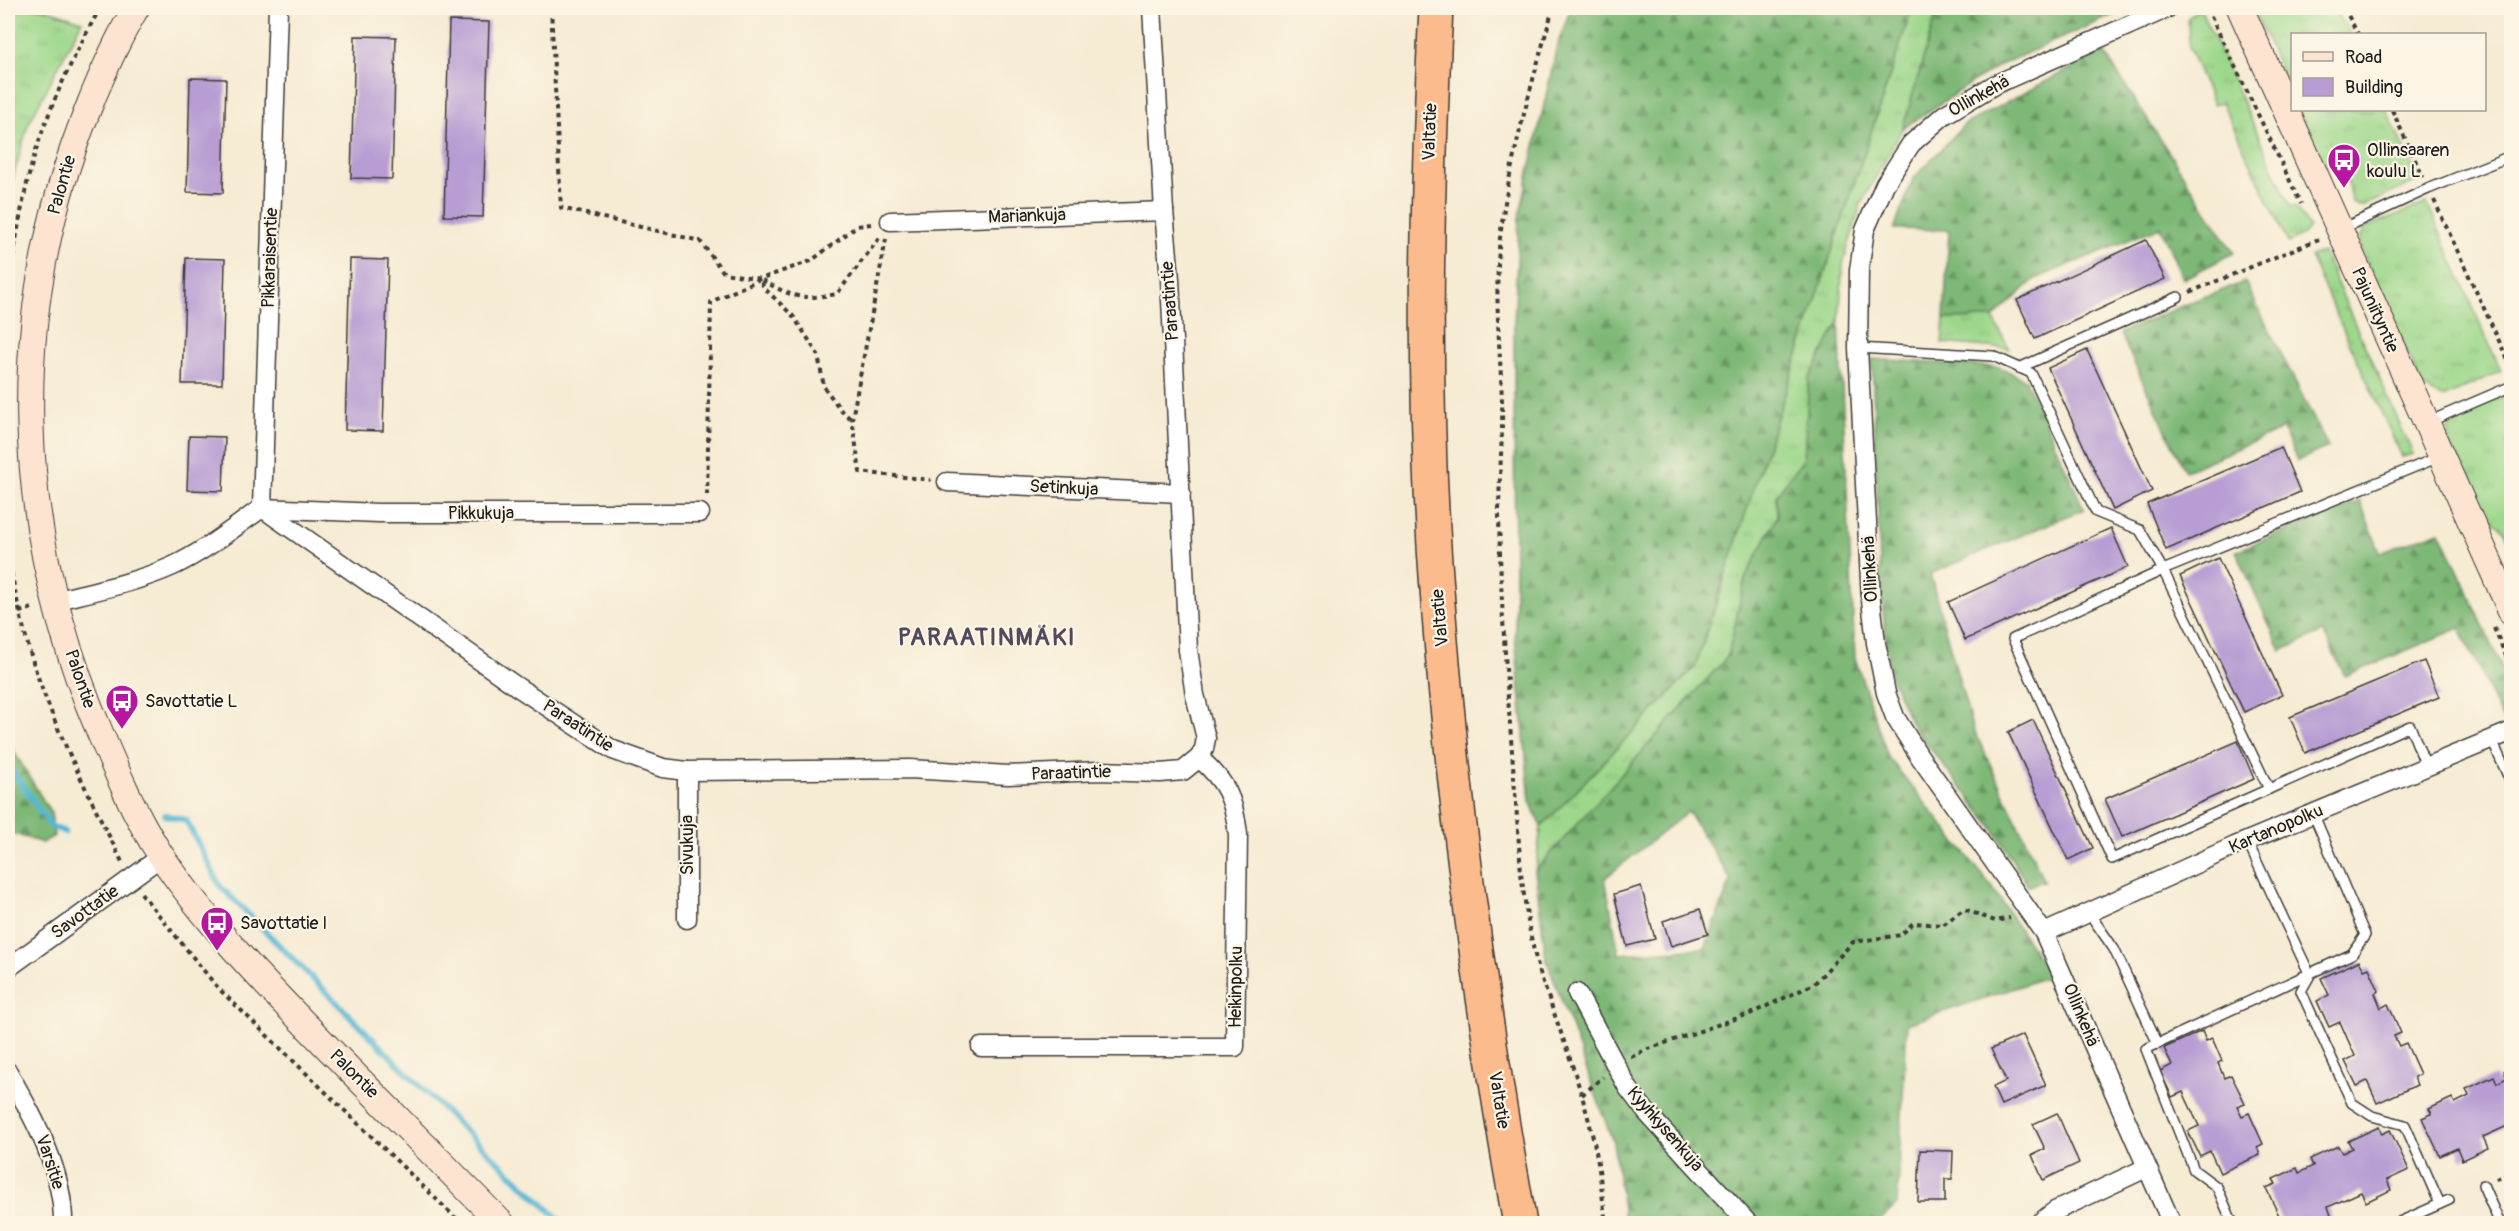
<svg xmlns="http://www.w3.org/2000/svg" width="2519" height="1231" font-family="Pangolin,sans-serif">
  <defs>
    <pattern id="grass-tufts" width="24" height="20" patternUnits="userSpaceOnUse" patternTransform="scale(1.5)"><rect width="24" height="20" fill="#9cd78a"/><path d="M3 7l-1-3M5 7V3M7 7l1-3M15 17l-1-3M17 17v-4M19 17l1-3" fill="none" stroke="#86b876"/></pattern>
    <pattern id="forest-firs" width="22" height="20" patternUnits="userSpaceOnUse" patternTransform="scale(1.5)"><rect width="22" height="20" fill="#7db876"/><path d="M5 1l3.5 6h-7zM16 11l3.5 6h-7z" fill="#669560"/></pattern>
  </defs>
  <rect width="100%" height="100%" fill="#fcf5e5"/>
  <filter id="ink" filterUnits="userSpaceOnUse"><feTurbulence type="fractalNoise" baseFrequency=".0167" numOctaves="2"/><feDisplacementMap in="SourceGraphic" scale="12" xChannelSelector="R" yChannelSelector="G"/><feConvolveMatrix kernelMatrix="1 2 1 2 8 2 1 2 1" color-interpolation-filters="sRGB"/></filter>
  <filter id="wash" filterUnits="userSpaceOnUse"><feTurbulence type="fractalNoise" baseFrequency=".008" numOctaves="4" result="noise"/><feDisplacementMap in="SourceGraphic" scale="24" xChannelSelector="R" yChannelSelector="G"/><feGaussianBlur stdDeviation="1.35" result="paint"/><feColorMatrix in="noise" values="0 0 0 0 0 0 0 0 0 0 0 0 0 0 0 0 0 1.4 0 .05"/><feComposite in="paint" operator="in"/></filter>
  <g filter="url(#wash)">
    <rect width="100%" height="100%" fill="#f6ebd3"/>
    <g fill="url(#grass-tufts)" stroke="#5c7a53" stroke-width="1.5">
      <polygon points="8,8 42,8 82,21 28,125 8,195"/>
      <polygon points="1912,8 1938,8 1903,128 1861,204 1843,264 1839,322 1809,379 1804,459 1776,495 1777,517 1745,579 1728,656 1535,871 1541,827 1695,667"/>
      <polygon points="2200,8 2291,207 2295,206 2309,227 2304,234 2288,243 2222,102 2213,104 2189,48 2188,18"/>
      <polygon points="2254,8 2334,8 2350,34 2292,34 2292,96 2254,11"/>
      <polygon points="2299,110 2386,110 2419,180 2362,207 2352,203 2347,181 2320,157"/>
      <polygon points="2427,203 2501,371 2443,398 2423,387 2359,244 2364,228"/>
      <polygon points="2323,252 2413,454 2402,457 2310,257"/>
      <polygon points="1993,318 2009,349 1942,343 1944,319"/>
      <polygon points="2511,392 2511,546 2505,531 2480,511 2448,441 2448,428 2456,417"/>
    </g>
    <g fill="url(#forest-firs)" stroke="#4c6a49" stroke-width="1.5" fill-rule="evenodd">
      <polygon points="1571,8 1912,8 1695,667 1541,827 1530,801 1515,635 1514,325 1519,218 1557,46"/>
      <polygon points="1938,8 2129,8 1998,66 1903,128"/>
      <polygon points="2103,51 2234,253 2183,279 2160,227 2035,279 1993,318 1944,319 1949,230 1894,229 1913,179 1964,125"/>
      <polygon points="2245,282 2328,447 2297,461 2283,429 2185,471 2120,333 2193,301"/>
      <path d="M1839 322 1855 658 1888 757 1993 888 2050 976 1907 1024 1897 1205 1877 1223H1625L1613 1142 1546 958 1535 871 1728 656 1745 579 1777 517 1776 495 1804 459 1809 379ZM1688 812 1731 880 1705 948 1619 954 1605 878Z"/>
      <polygon points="1872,359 2000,367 2026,380 2084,509 1930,574 1971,723 2044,881 2028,886 1993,828 1911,724 1890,674 1881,593"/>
      <polygon points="2360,501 2380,553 2440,531 2511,687 2511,718 2503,721 2460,628 2345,676 2323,632 2281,651 2236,551"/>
      <polygon points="8,731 13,750 51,813 54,836 42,843 8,832"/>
    </g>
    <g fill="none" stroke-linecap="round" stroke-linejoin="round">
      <g stroke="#56b7d4" stroke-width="6">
        <polyline points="8,765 51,826 65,832"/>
        <polyline points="165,815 186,820 220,886 454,1120 564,1224"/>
      </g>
    </g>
    <g id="blocks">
      <g fill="#b79dd3">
        <polygon points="449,21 489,22 483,217 444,216"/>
        <polygon points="355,36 396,37 392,179 351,178"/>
        <polygon points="190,78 226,79 223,193 187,192"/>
        <polygon points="2146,240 2165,279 2035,339 2017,300"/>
        <polygon points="186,258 225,259 222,384 182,384"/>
        <polygon points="350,259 388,260 383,431 345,430"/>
        <polygon points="2087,350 2152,491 2113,510 2048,368"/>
        <polygon points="189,436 225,437 223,491 187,490"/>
        <polygon points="2281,447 2300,492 2166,550 2147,504"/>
        <polygon points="2111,528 2128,567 1965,640 1948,602"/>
        <polygon points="2218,558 2282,695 2244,712 2180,576"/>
        <polygon points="2424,661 2439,697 2305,753 2290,717"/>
        <polygon points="2033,720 2093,848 2068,860 2008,732"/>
        <polygon points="2238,741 2254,779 2122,837 2105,799"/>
        <polygon points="1641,886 1655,939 1627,946 1614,894"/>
        <polygon points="1700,909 1708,934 1671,946 1663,921"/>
        <polygon points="2359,961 2364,970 2369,968 2379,991 2375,993 2381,1008 2388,1004 2401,1033 2394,1036 2399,1046 2406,1043 2420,1074 2414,1077 2417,1085 2377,1103 2367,1081 2357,1086 2345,1061 2355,1056 2340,1022 2329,1027 2317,1001 2329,995 2321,978"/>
        <polygon points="2202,1031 2206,1041 2212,1038 2222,1061 2218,1063 2224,1078 2231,1075 2245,1103 2237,1106 2242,1116 2249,1113 2263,1144 2257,1147 2260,1155 2220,1173 2210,1151 2200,1156 2188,1131 2199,1126 2183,1092 2172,1097 2160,1071 2172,1065 2164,1048"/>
        <polygon points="2023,1035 2046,1085 2001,1105 1993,1087 2006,1081 1991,1049"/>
        <polygon points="2512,1068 2512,1124 2483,1137 2488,1148 2462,1160 2457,1148 2440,1156 2422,1118 2432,1114 2429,1109 2452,1098 2455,1103 2469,1096 2466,1089 2494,1076 2497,1083 2507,1078 2504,1071"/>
        <polygon points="2057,1113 2079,1163 2043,1180 2032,1155 2045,1149 2033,1124"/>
        <polygon points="2379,1127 2382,1134 2390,1130 2409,1170 2387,1180 2391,1190 2366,1202 2361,1192 2328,1207 2332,1218 2320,1224 2303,1224 2301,1218 2289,1224 2283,1224 2266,1188 2276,1184 2273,1179 2297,1168 2299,1173 2313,1166 2310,1159 2338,1146 2342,1153 2352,1148 2348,1141"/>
        <polygon points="1920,1150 1953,1151 1952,1179 1945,1179 1945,1202 1918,1202"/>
      </g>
    </g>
  </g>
  <g filter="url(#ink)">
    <use href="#blocks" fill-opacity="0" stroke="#3d3b37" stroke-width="1.5"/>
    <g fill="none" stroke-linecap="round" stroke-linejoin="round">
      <g stroke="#3d3b37" stroke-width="12">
        <g id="lane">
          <polyline points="2341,229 2428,189 2508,157 2512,165"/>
          <polyline points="1858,348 1993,356 2031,373 2096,512 2140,530 2163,570 2269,789"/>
          <polyline points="2019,368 2178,297"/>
          <polyline points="2428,422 2512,386"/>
          <polyline points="2491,738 2512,785"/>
          <polyline points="2426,766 2410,726 2112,859 2013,639 2163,570 2439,457"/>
          <polyline points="2247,841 2310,975 2301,991 2352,1103 2372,1116 2405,1125 2440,1204"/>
          <polyline points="2089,913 2114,949 2158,1044"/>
          <polyline points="2483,1185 2500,1224"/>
          <polyline points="2233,1224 2217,1187 2194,1170 2146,1049 2352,954 2365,935 2313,813"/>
          <polyline points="2395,1224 2449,1200"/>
        </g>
      </g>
      <g stroke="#3d3b37" stroke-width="21">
        <g id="street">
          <polyline points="2168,8 1994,85 1944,115 1911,144 1885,184 1865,230 1859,270 1858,348 1871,600 1876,643 1886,693 1895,717 1920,757 2044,933 2172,1224"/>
          <polyline points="890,221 1164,211"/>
          <polyline points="947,482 1181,493"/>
          <polyline points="262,508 516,686 613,750 663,768 687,771 910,769 1008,775 1099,771 1160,773 1183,771 1199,758 1204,749 1206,738 1195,695 1188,650 1170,279 1164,211 1152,8"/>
          <polyline points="262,508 278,8"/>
          <polyline points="262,508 378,513 700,513"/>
          <path d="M54 601C93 591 135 583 173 566 205 551 233 528 262 508"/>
          <polyline points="687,919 687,771"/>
          <polyline points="2044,933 2235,846 2512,731"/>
          <polyline points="8,968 162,856"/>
          <polyline points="1577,993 1628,1088 1647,1113 1749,1224"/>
          <path d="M981 1047H1235L1238 834C1234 799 1226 781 1199 758"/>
          <path d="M8 1072C33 1116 64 1171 63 1224"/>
          <polyline points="2038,1224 2055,1211 2146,1168"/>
        </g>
      </g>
      <g stroke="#3d3b37" stroke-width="28">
        <g id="secondary">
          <path d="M136 8C117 40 102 74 88 109 5 315 13 531 101 735 118 775 136 817 160 854 210 929 276 995 339 1059 394 1114 448 1169 502 1224"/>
          <polyline points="2240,8 2512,613"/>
        </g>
      </g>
      <g stroke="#3d3b37" stroke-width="36">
        <path id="highway" d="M1436 8C1426 205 1422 405 1438 603 1454 811 1483 1018 1520 1224"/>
      </g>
      <g stroke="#3d3b37" stroke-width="4" stroke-dasharray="4.5 4.5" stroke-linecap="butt">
        <polyline points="551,8 561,208 700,241 724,273 760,279 764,288 793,316 807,337 818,355 824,387 843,413 852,419"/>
        <path d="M1553 8C1532 83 1509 160 1500 238 1494 295 1500 344 1502 401 1503 439 1499 477 1499 514 1501 634 1513 754 1521 873 1526 910 1531 949 1544 985 1562 1036 1582 1088 1594 1142 1600 1169 1602 1196 1606 1224"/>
        <polyline points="2207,8 2301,204"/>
        <polyline points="2344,8 2358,34"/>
        <polyline points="2392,110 2423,177"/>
        <polyline points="2434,200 2512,369"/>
        <polyline points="8,229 17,230"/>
        <polyline points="886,239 852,419 860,472 931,480"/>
        <path d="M762 280C794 298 801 300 837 294L880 237"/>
        <path d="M8 292C14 252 20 211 30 171 45 114 72 59 100 8"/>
        <polyline points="2190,292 2319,239"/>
        <polyline points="707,495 711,302 760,279 811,261 857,226 871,224"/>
        <path d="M8 555C16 598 25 641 40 683 62 744 93 803 122 862"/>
        <polyline points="19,612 36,607"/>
        <polyline points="2494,628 2512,670"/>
        <polyline points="141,893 218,988 462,1224"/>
        <polyline points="1631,1057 1648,1049 1752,1013 1814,984 1853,942 1901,935 1913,923 1943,925 1964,909 1995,921 2010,918"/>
        <polyline points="1582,1095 1603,1077"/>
        <polyline points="2496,1179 2512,1172"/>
      </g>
      <use href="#lane" stroke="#fff" stroke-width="9"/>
      <use href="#street" stroke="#fff" stroke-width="18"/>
      <use href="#secondary" stroke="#fde4d1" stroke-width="26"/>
      <use href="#highway" stroke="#fbbb8c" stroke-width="33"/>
    </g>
  </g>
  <defs>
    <g id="bus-pin" transform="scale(1.725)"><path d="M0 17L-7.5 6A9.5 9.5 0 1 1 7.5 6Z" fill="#b5179e" stroke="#fcf5e5"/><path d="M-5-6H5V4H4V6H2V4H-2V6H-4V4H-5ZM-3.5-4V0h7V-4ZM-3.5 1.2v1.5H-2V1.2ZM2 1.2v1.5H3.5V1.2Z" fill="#fff"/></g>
  </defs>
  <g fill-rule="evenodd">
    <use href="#bus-pin" x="2344" y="160"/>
    <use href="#bus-pin" x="122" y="701"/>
    <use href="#bus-pin" x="217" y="923"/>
  </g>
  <g text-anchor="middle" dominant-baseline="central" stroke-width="4.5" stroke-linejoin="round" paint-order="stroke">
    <g font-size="18" fill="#1c1c1c" stroke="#fcf5e5">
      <text transform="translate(1979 96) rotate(-29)">Ollinkehä</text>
      <text transform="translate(1430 132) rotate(-88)">Valtatie</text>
      <text transform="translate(62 185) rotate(-74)">Palontie</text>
      <text transform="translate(1027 216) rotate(-2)">Mariankuja</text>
      <text transform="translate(270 258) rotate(-88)">Pikkaraisentie</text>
      <text transform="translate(1170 301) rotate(-94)">Paraatintie</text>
      <text transform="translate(2375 310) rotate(66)">Pajuniityntie</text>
      <text transform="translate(1064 488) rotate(3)">Setinkuja</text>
      <text x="481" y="513">Pikkukuja</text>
      <text transform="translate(1870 569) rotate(-93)">Ollinkehä</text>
      <text transform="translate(1440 618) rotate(-95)">Valtatie</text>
      <text transform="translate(80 679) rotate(71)">Palontie</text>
      <text transform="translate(578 726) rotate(33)">Paraatintie</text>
      <text transform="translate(1071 773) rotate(-2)">Paraatintie</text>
      <text transform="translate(2276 829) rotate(-23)">Kartanopolku</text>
      <text transform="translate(687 845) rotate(-90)">Sivukuja</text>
      <text transform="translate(85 912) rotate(-36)">Savottatie</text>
      <text transform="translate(1236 987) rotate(-89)">Heikinpolku</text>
      <text transform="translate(2081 1015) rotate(67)">Ollinkehä</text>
      <text transform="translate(354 1074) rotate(45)">Palontie</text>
      <text transform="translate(1499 1100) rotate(81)">Valtatie</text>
      <text transform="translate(1665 1129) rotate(49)">Kyyhkysenkuja</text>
      <text transform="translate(50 1162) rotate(72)">Varsitie</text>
    </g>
    <g font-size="18" fill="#1c1c1c" stroke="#fcf5e5" text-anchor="start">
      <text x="2367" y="150">Ollinsaaren<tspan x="2367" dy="21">koulu L</tspan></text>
      <text x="145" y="701">Savottatie L</text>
      <text x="240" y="923">Savottatie I</text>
    </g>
    <g font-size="24" font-weight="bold" letter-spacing="1.5" fill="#52495c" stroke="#fcf5e5">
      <text x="987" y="637">PARAATINMÄKI</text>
    </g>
  </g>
  <rect width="2519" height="1231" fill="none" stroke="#fcf5e5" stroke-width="30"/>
  <rect x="2291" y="33" width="195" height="78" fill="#fcf5e5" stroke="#a29e95" stroke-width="1.5"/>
  <rect x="2303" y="52" width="30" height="9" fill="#fde4d1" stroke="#a29e95" stroke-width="1.5"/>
  <text x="2345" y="63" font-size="18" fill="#1c1c1c">Road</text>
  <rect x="2303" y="78" width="30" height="18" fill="#b79dd3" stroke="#a29e95" stroke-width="1.5"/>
  <text x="2345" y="93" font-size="18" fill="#1c1c1c">Building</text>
</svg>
